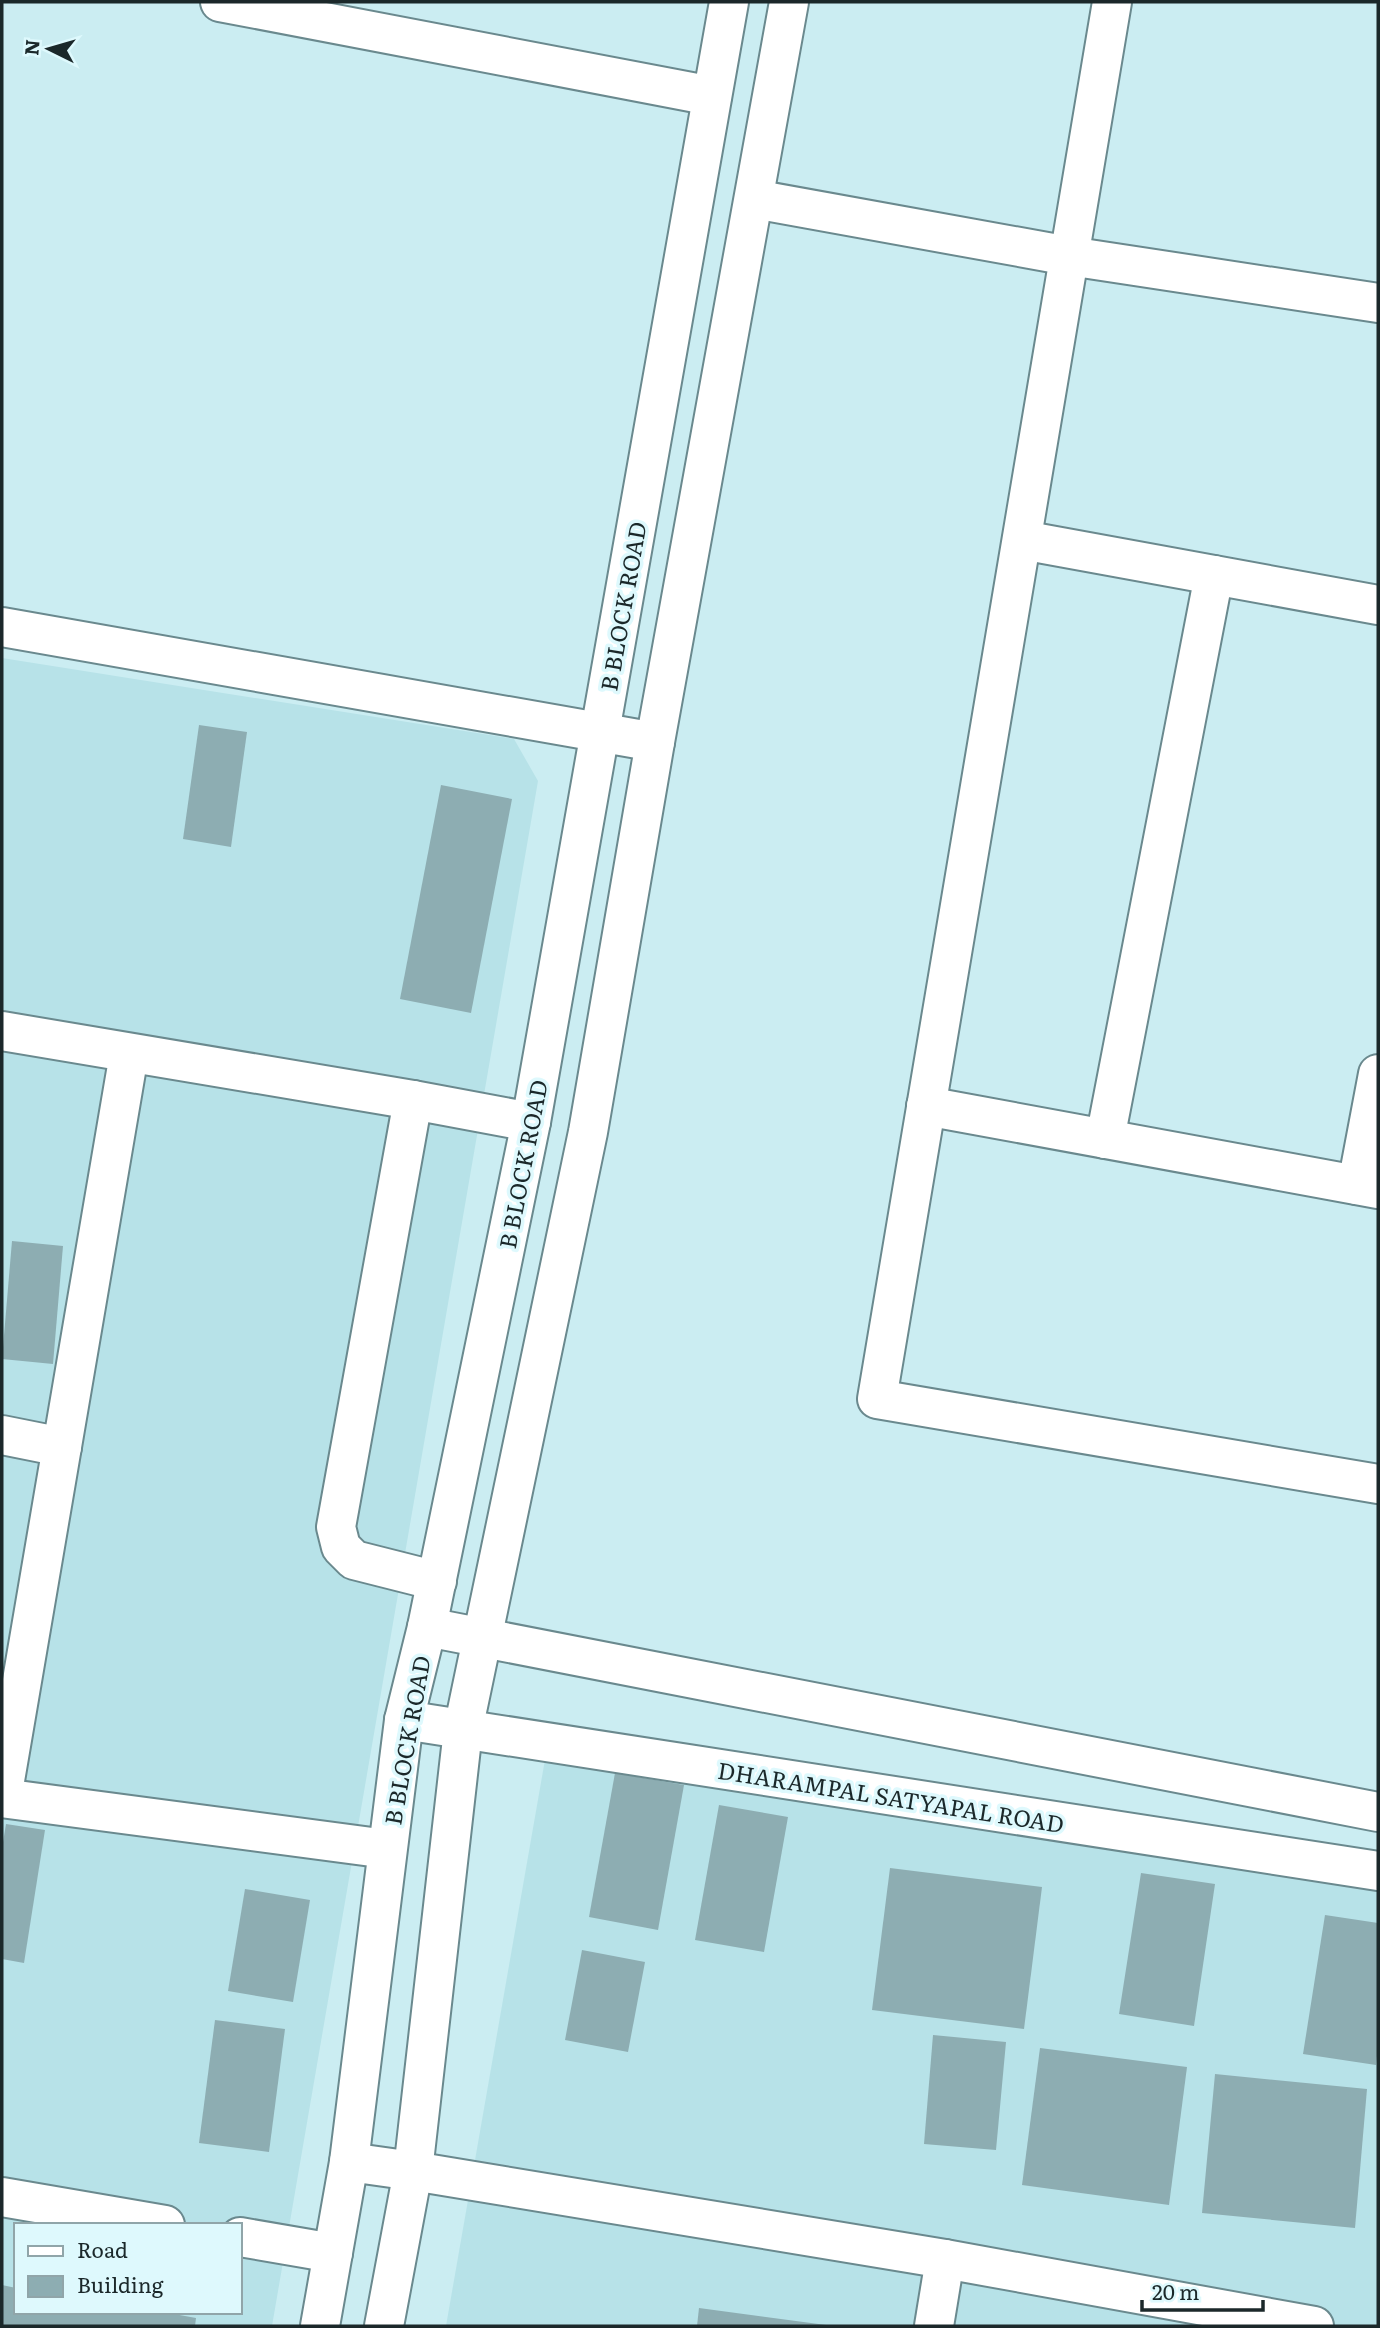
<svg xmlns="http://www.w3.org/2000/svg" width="1380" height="2328" font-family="Literata,serif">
  <rect width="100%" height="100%" fill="#cbedf2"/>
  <g fill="#b7e2e8" fill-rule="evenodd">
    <path d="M2 658 514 739 538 781 272 2326H2ZM16 2225H240V2312H16Z"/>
    <polygon points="550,1731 1378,1862 1378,2326 446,2326"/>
  </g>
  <g fill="#8dadb2">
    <polygon points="199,725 247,732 231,847 183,839"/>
    <polygon points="441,785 512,799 471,1013 400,999"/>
    <polygon points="12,1241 63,1246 53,1364 2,1359"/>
    <polygon points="615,1773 684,1785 658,1930 589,1917"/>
    <polygon points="719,1805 788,1817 764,1952 695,1940"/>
    <polygon points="6,1824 45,1830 24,1963 2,1959 2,1848"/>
    <polygon points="890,1868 1042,1887 1024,2029 872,2010"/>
    <polygon points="1141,1873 1215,1884 1194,2026 1119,2014"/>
    <polygon points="245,1889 310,1900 293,2002 228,1991"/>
    <polygon points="1325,1915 1378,1923 1378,2047 1376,2065 1303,2054"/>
    <polygon points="582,1950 645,1962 628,2052 565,2040"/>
    <polygon points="215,2020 285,2029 269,2152 199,2143"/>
    <polygon points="933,2035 1006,2042 996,2150 924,2144"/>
    <polygon points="1040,2048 1187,2067 1169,2205 1022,2185"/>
    <polygon points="1215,2074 1367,2089 1355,2228 1202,2213"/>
    <polygon points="2,2285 16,2288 16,2312 163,2312 196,2318 195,2326 2,2326"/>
    <polygon points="699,2308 826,2325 826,2326 697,2326"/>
  </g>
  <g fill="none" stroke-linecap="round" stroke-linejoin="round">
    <g stroke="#6a898e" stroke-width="42">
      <g id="minor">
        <polyline points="220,2 712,96"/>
        <polyline points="1112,2 877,1399 1378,1484"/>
        <polyline points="754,199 1069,256 1378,303"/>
        <polyline points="1022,540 1378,605"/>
        <polyline points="2,627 655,742"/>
        <polyline points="2,1031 413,1100 531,1122"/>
        <polyline points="413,1100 336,1527 341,1547 354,1560 437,1581"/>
        <polyline points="926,1106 1378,1189"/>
        <polyline points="1105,1139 1214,575"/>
        <polyline points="1357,1185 1378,1074"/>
        <polyline points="2,1435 62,1447"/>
        <polyline points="427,1627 1378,1812"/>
        <polyline points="404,1720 1378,1871"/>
        <polyline points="2,1798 129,1054"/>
        <polyline points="2,1798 387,1849"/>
        <polyline points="349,2162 413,2171 945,2259 1314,2326"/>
        <polyline points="2,2197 165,2225"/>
        <polyline points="240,2237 333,2253"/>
        <polyline points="320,2326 349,2162 404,1720 427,1627 531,1122 729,2"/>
        <polyline points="384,2326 413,2171 463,1730 588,1132 655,742 789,2"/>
        <polyline points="934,2326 945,2259"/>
      </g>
    </g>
    <use href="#minor" stroke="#fff" stroke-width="38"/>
  </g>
  <g text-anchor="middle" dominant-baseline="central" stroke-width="7" stroke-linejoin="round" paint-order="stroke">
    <g font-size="23" fill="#1b282a" stroke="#def9fd">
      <text transform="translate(622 606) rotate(-80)">B BLOCK ROAD</text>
      <text transform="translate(522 1164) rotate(-79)">B BLOCK ROAD</text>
      <text transform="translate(406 1740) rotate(-80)">B BLOCK ROAD</text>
      <text transform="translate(891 1796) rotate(9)">DHARAMPAL SATYAPAL ROAD</text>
    </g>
  </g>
  <rect width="1380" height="2328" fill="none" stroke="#1b282a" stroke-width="7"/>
  <rect x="14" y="2223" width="228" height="91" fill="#def9fd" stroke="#90a5a9" stroke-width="2"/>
  <rect x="28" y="2246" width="35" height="10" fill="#ffffff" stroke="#90a5a9" stroke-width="2"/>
  <text x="77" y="2258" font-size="21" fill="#1b282a">Road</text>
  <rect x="28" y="2276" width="35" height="21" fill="#8dadb2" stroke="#90a5a9" stroke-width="2"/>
  <text x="77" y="2293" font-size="21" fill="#1b282a">Building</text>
  <g transform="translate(49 49) rotate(275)" stroke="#def9fd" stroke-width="5" paint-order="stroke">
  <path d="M0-5L12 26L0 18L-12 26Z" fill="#1b282a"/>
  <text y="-10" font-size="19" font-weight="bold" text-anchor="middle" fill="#1b282a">N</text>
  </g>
  <path d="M1142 2300v10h121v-10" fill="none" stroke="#1b282a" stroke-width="3.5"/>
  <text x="1152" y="2300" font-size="21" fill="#1b282a" stroke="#def9fd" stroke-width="5" paint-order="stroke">20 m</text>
</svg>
